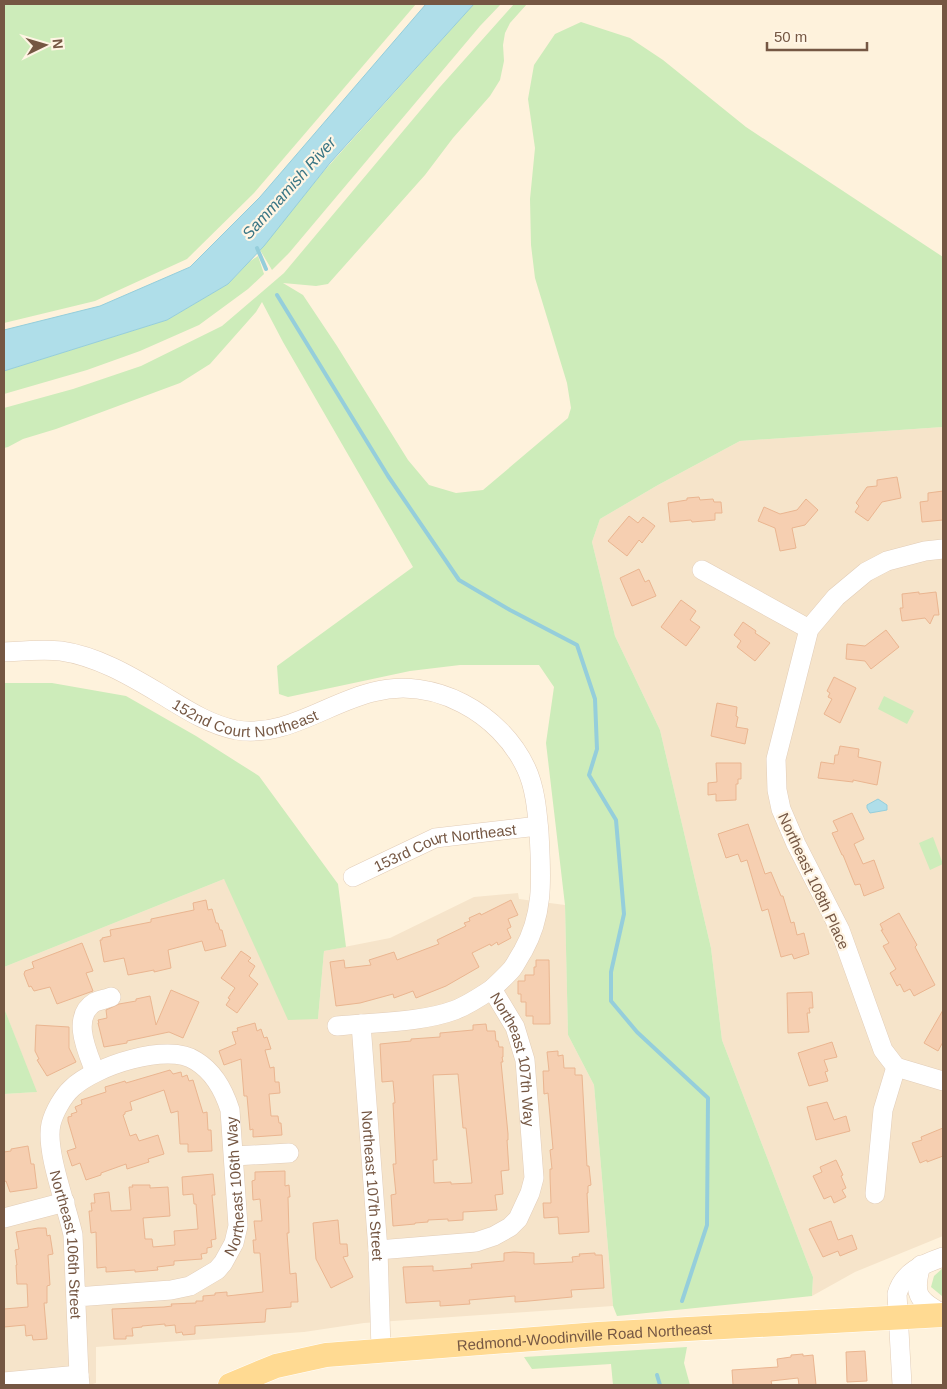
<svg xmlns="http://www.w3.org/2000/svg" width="947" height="1389" font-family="Arial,sans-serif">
  <rect width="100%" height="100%" fill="#fef2dc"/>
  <g fill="#f6e4ca">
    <polygon points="943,427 943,1236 855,1272 812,1296 813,1277 722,1040 711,948 660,730 615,636 592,542 600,519 658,485 740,441"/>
    <polygon points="224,879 318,1019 324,951 390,938 474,897 518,893 519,899 565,905 568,1035 594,1085 613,1306 364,1323 304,1332 96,1347 96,1383 89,1385 4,1385 4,1094 36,1092 4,1008 4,967"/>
  </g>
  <g fill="#cdecba">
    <polygon points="4,4 416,4 254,193 187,259 95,301 4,323"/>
    <polygon points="474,4 501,4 480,26 289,253 272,270 260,250 324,171"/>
    <polygon points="514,4 527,4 510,23 505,33 503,45 504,61 500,80 490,96 453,138 425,175 328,284 316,286 283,283 303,295 337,346 408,460 429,485 456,493 483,490 568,418 571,408 567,383 535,278 531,245 530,199 535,148 528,99 534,65 555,34 581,22 630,38 663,60 746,127 943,257 943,427 740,441 658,485 600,519 592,542 615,636 660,730 711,948 722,1040 813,1277 812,1296 617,1316 613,1306 594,1085 568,1035 565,905 546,743 554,687 539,665 460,665 410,671 288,697 279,694 277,666 413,567 283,342 262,302 256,312 210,364 180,383 56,429 23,439 8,447 4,448 4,408 73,389 141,366 222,326 284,273 440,87"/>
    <polygon points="258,256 264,274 248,289 199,325 140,351 87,370 4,394 4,371 167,320 228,284 249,262"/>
    <polygon points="4,683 52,683 126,696 196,736 259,776 338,884 346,947 324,951 318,1019 288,1020 224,879 4,967"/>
    <polygon points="884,696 914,711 907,724 878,709"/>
    <polygon points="933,837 943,864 930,870 919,843"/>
    <polygon points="4,1008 37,1092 4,1094"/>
    <polygon points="943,1268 943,1296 942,1296 931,1287 934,1276"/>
    <polygon points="687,1347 684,1363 690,1385 613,1385 611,1364 532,1369 524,1357"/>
  </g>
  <g fill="#afdee9" stroke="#95cedb">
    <polygon points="426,4 474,4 330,163 264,246 228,284 167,320 4,371 4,330 100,306 190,267 260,197"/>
    <polygon points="878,799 887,805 887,810 870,813 867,808 867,805"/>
  </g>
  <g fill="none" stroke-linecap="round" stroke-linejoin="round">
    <g stroke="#95cedb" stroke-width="4">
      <polyline points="257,248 266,269"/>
      <polyline points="277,295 388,476 459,580 510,610 577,645 595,699 597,749 589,775 616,820 624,914 611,972 611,1001 637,1032 708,1098 707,1225 682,1301"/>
      <polyline points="657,1375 660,1385"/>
    </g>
  </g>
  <g fill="#f6cfb1" stroke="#eab590" fill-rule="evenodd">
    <polygon points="897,477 901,498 882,502 868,521 855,512 859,506 856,503 867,487 877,486 877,480"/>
    <polygon points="943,491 943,520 922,522 920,502 928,501 928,493"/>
    <polygon points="699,497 700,500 713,499 714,502 721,502 722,513 715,513 715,520 692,522 691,520 670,522 668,503 687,500 687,498"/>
    <polygon points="806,499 818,510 805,525 792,528 796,548 780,551 775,528 758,521 764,507 780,514 797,510"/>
    <polygon points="629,516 638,523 643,517 655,526 642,543 639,540 627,556 608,541"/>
    <polygon points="639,569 645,582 649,580 656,596 632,606 620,578"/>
    <polygon points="919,592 919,594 936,592 939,615 934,615 930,624 925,618 902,621 900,608 903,608 902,594"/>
    <polygon points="681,600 696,611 690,620 700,627 686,646 661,627"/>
    <polygon points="743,622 756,631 755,633 770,643 755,661 737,647 741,641 734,635"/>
    <polygon points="886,630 899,647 871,669 865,661 846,659 847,644 865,646"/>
    <polygon points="834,677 856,688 840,723 824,714 832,699 828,697 830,693 827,691"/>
    <polygon points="717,703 737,707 736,716 738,717 736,727 748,729 745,744 711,736"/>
    <polygon points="840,746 859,749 858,757 881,762 877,785 853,780 853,782 818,778 821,762 834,764 835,755 838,755"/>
    <polygon points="716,763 741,763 741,779 738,779 738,784 736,784 736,800 716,801 716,794 708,795 708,783 717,782"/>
    <polygon points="852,813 864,839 854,844 863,864 874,860 884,888 864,896 860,884 855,885 843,855 842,855 832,833 838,831 833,821"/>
    <polygon points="748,824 765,874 771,872 781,896 783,896 791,923 794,922 797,935 804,933 809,954 794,959 792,954 781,957 768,909 762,911 747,860 741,862 738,854 726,858 718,834"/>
    <polygon points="206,900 208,910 212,909 216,923 218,923 220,930 222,930 226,946 205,951 202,941 168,950 171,968 154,972 154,970 128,975 124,958 104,962 100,940 102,940 102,938 111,936 110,930 151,922 151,919 194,910 193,903"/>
    <polygon points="511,900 518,915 508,919 511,927 507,929 511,938 498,945 497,942 491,946 490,944 472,953 479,967 446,986 416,998 413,991 394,998 393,994 360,1003 336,1006 330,962 344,960 345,968 371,965 369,960 394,952 397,960 439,944 437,940 466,926 464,923 470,921 469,918 480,913 481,915"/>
    <polygon points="899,913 917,945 915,947 935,985 914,996 910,989 904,992 900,984 897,986 890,973 896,969 883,946 889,943 881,930 883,930 880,924"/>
    <polygon points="82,943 93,971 86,973 93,991 57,1004 50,987 34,991 31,986 29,987 24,974 25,971 34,968 32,962"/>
    <polygon points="241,951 251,958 248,961 255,966 249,976 258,984 237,1013 226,1005 230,999 228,998 235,988 221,978"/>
    <polygon points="536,960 549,960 550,1024 533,1024 533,1016 526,1016 526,1002 521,1002 521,994 518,994 518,981 525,981 525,975 534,975 534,967 536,967"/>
    <polygon points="171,990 199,1002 183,1038 169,1032 127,1041 127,1043 104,1047 98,1023 99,1023 98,1020 107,1018 106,1010 119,1004 136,1001 136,999 150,996 156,1025"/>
    <polygon points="812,992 813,1008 809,1008 810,1013 807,1013 809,1032 788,1033 787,993"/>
    <polygon points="943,1010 943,1042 938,1051 924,1043"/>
    <polygon points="255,1023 257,1031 261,1029 264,1038 267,1037 271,1049 265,1050 270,1068 274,1067 275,1082 279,1082 280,1093 269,1094 271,1116 278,1116 279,1123 281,1123 282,1135 253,1137 253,1129 250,1130 247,1096 244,1096 241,1059 224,1065 220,1054 219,1051 236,1044 232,1032 238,1031 237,1028"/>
    <path d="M486 1024 487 1031H495L496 1041H498L499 1047H503V1057H502L503 1062H501L508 1134V1140H507L509 1170 501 1171 503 1194 495 1195 497 1210 463 1212V1220L448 1221V1219L428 1220V1222L415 1223V1224L393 1226 391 1195 396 1194 393 1164H396L393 1103H395L393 1081 382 1082 380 1044 411 1041V1039L440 1037V1033L473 1030V1025ZM458 1074 463 1128H466L472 1183 451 1184V1182L434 1183 433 1160H437L433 1075Z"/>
    <polygon points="36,1025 69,1027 69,1048 76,1062 47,1076 37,1060 39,1059 35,1051"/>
    <polygon points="832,1042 837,1057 824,1060 828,1071 825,1072 828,1081 809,1086 798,1053"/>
    <polygon points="558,1051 558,1056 563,1055 564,1068 575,1068 575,1075 582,1075 587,1166 589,1166 591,1185 588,1186 588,1193 587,1193 589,1232 559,1234 558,1217 544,1218 543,1203 551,1203 550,1176 550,1169 552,1169 550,1150 553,1149 548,1093 544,1094 543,1071 549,1071 547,1052"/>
    <polygon points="170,1070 173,1074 181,1072 182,1077 187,1075 189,1081 193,1080 203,1113 207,1112 208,1130 211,1130 212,1151 188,1152 188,1144 180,1144 178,1111 171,1113 164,1090 130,1102 132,1110 125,1112 125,1114 123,1115 130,1136 136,1134 139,1141 158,1135 164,1154 148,1159 149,1162 127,1169 126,1164 101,1173 101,1175 86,1180 80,1163 72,1166 67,1151 76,1148 68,1121 68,1117 72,1116 71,1114 77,1112 75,1107 82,1104 81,1100 106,1092 105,1087 125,1081 126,1083"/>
    <polygon points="827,1102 834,1120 846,1116 850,1131 816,1140 807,1107"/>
    <polygon points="943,1128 943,1156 927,1162 927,1160 920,1163 912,1143 922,1140 921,1137"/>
    <polygon points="28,1146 31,1164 34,1164 37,1188 10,1192 6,1181 4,1182 4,1152 11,1151 11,1149"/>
    <polygon points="836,1160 843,1175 841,1176 846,1188 842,1190 846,1197 834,1203 831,1196 824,1199 813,1176 822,1172 820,1167"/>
    <polygon points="285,1171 285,1186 289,1185 290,1197 288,1197 289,1233 287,1233 290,1274 296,1273 298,1302 291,1302 291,1307 266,1309 265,1322 195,1326 195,1334 183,1335 182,1332 176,1333 175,1325 165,1326 165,1324 142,1326 142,1327 132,1328 133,1336 126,1336 126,1339 114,1339 112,1309 164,1307 172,1306 171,1304 196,1303 196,1301 203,1301 203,1296 215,1295 215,1293 227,1292 227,1296 263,1292 260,1253 254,1253 253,1240 256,1240 254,1221 262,1221 260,1199 253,1200 252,1181 255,1180 255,1172"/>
    <polygon points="213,1174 215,1195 212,1195 216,1239 211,1240 212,1247 207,1248 207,1253 201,1254 202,1259 174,1261 174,1265 157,1267 158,1270 135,1272 135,1270 106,1272 106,1267 97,1268 96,1232 91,1233 89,1211 92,1211 91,1203 95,1203 94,1194 109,1192 111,1211 131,1210 129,1187 133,1187 132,1185 150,1185 150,1188 168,1187 170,1216 143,1218 145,1239 152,1239 153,1247 175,1245 174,1231 198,1229 196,1204 194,1204 193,1194 183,1195 182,1177"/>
    <polygon points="338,1220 340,1244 347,1244 348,1256 343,1257 353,1277 331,1288 316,1259 313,1223"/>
    <polygon points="831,1221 838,1240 852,1235 857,1249 840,1256 838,1251 823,1257 809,1229"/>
    <polygon points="38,1228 46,1228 47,1236 50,1235 53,1254 48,1255 50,1285 47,1286 47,1303 44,1303 47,1339 33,1340 32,1335 26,1336 25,1325 4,1327 4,1309 28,1307 27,1284 17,1284 16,1265 17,1265 15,1250 19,1249 16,1232"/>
    <polygon points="514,1252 534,1253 534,1264 573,1262 572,1257 580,1256 579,1254 595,1253 595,1255 602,1255 604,1288 571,1290 572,1297 529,1301 515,1302 515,1296 469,1300 470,1304 440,1306 440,1301 406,1303 403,1267 433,1266 433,1271 472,1268 471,1264 504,1261 504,1253"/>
    <polygon points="865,1351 867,1381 847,1382 846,1352"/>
    <polygon points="803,1354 803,1356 813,1355 816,1385 799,1385 798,1378 771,1381 772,1385 733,1385 732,1370 778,1367 777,1359 791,1357 791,1355"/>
  </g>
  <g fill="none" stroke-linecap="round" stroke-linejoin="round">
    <g stroke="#e2cdb8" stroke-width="20">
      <g id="minor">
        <polyline points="702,570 809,629"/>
        <path id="s1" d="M4 652C22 651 43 649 61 651 96 656 129 675 159 693 184 708 207 724 236 730 286 738 327 703 373 692 434 676 500 713 526 768 535 787 537 810 539 832 541 875 545 912 523 951 519 957 516 964 512 969 506 976 498 983 492 989L515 1027 525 1060 534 1178 530 1193 518 1219 510 1227 494 1236 476 1242 378 1250"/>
        <path id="s2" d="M353 877 435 838 538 826"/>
        <path id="s3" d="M361 1024 378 1250 381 1350"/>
        <path d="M337 1026C374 1022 420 1023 455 1010 468 1005 480 997 492 989"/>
        <polyline points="896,1067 883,1050 840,930 796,844 781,809 777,790 776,759 809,629 836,597 866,572 887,561 925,551 943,549"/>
        <polyline points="896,1067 943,1081"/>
        <path d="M95 1072C88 1053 70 1017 95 1002 100 1000 106 999 111 997"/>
        <polyline points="234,1156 289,1153"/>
        <polyline points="875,1194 883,1110 896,1067"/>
        <polyline points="4,1218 65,1202"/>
        <path d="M921 1265C913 1294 917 1300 943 1314"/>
        <path id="s4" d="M76 1297 171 1290 190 1286 217 1270 223 1263 234 1243 238 1226 230 1110C224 1091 214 1072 196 1061 168 1042 95 1066 72 1088 63 1096 54 1112 51 1124 45 1151 67 1206 73 1235L79 1375 80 1385"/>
        <polyline points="4,1382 79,1375"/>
        <path d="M902 1385 897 1294C903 1272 923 1264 943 1257"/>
      </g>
    </g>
    <g stroke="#fff" stroke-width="25">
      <g id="major">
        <path id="s5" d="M230 1385 276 1366 326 1355 598 1334 943 1315"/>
      </g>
    </g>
    <use href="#minor" stroke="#fff" stroke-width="19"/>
    <use href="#major" stroke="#ffda92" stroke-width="24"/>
  </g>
  <g text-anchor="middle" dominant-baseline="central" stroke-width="4.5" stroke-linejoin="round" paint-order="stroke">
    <g font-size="15" fill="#755743" stroke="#fff5e4">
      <text stroke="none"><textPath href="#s1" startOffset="258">152nd Court Northeast</textPath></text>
      <text stroke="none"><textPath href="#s2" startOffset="98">153rd Court Northeast</textPath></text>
      <text transform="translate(814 881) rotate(65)">Northeast 108th Place</text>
      <text stroke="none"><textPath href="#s1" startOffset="891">Northeast 107th Way</textPath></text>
      <text stroke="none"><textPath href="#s4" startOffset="235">Northeast 106th Way</textPath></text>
      <text stroke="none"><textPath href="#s3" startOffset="162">Northeast 107th Street</textPath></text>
      <text stroke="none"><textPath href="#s4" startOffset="670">Northeast 106th Street</textPath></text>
      <text stroke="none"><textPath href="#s5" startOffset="360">Redmond-Woodinville Road Northeast</textPath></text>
    </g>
    <g font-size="16" font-style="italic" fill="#397584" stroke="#fff5e4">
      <text transform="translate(289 188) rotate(-48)">Sammamish River</text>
    </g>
  </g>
  <rect width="947" height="1389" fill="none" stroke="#755743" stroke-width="10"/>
  <g transform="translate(45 45) rotate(85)" stroke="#fff5e4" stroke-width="4" paint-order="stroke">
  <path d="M0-4L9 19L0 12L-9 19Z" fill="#755743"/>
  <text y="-8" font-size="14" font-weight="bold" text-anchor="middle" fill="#755743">N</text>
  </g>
  <path d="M767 42v8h100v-8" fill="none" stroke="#755743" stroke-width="2.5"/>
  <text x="774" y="42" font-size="15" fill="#755743" stroke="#fff5e4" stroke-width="4" paint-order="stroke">50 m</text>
</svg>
